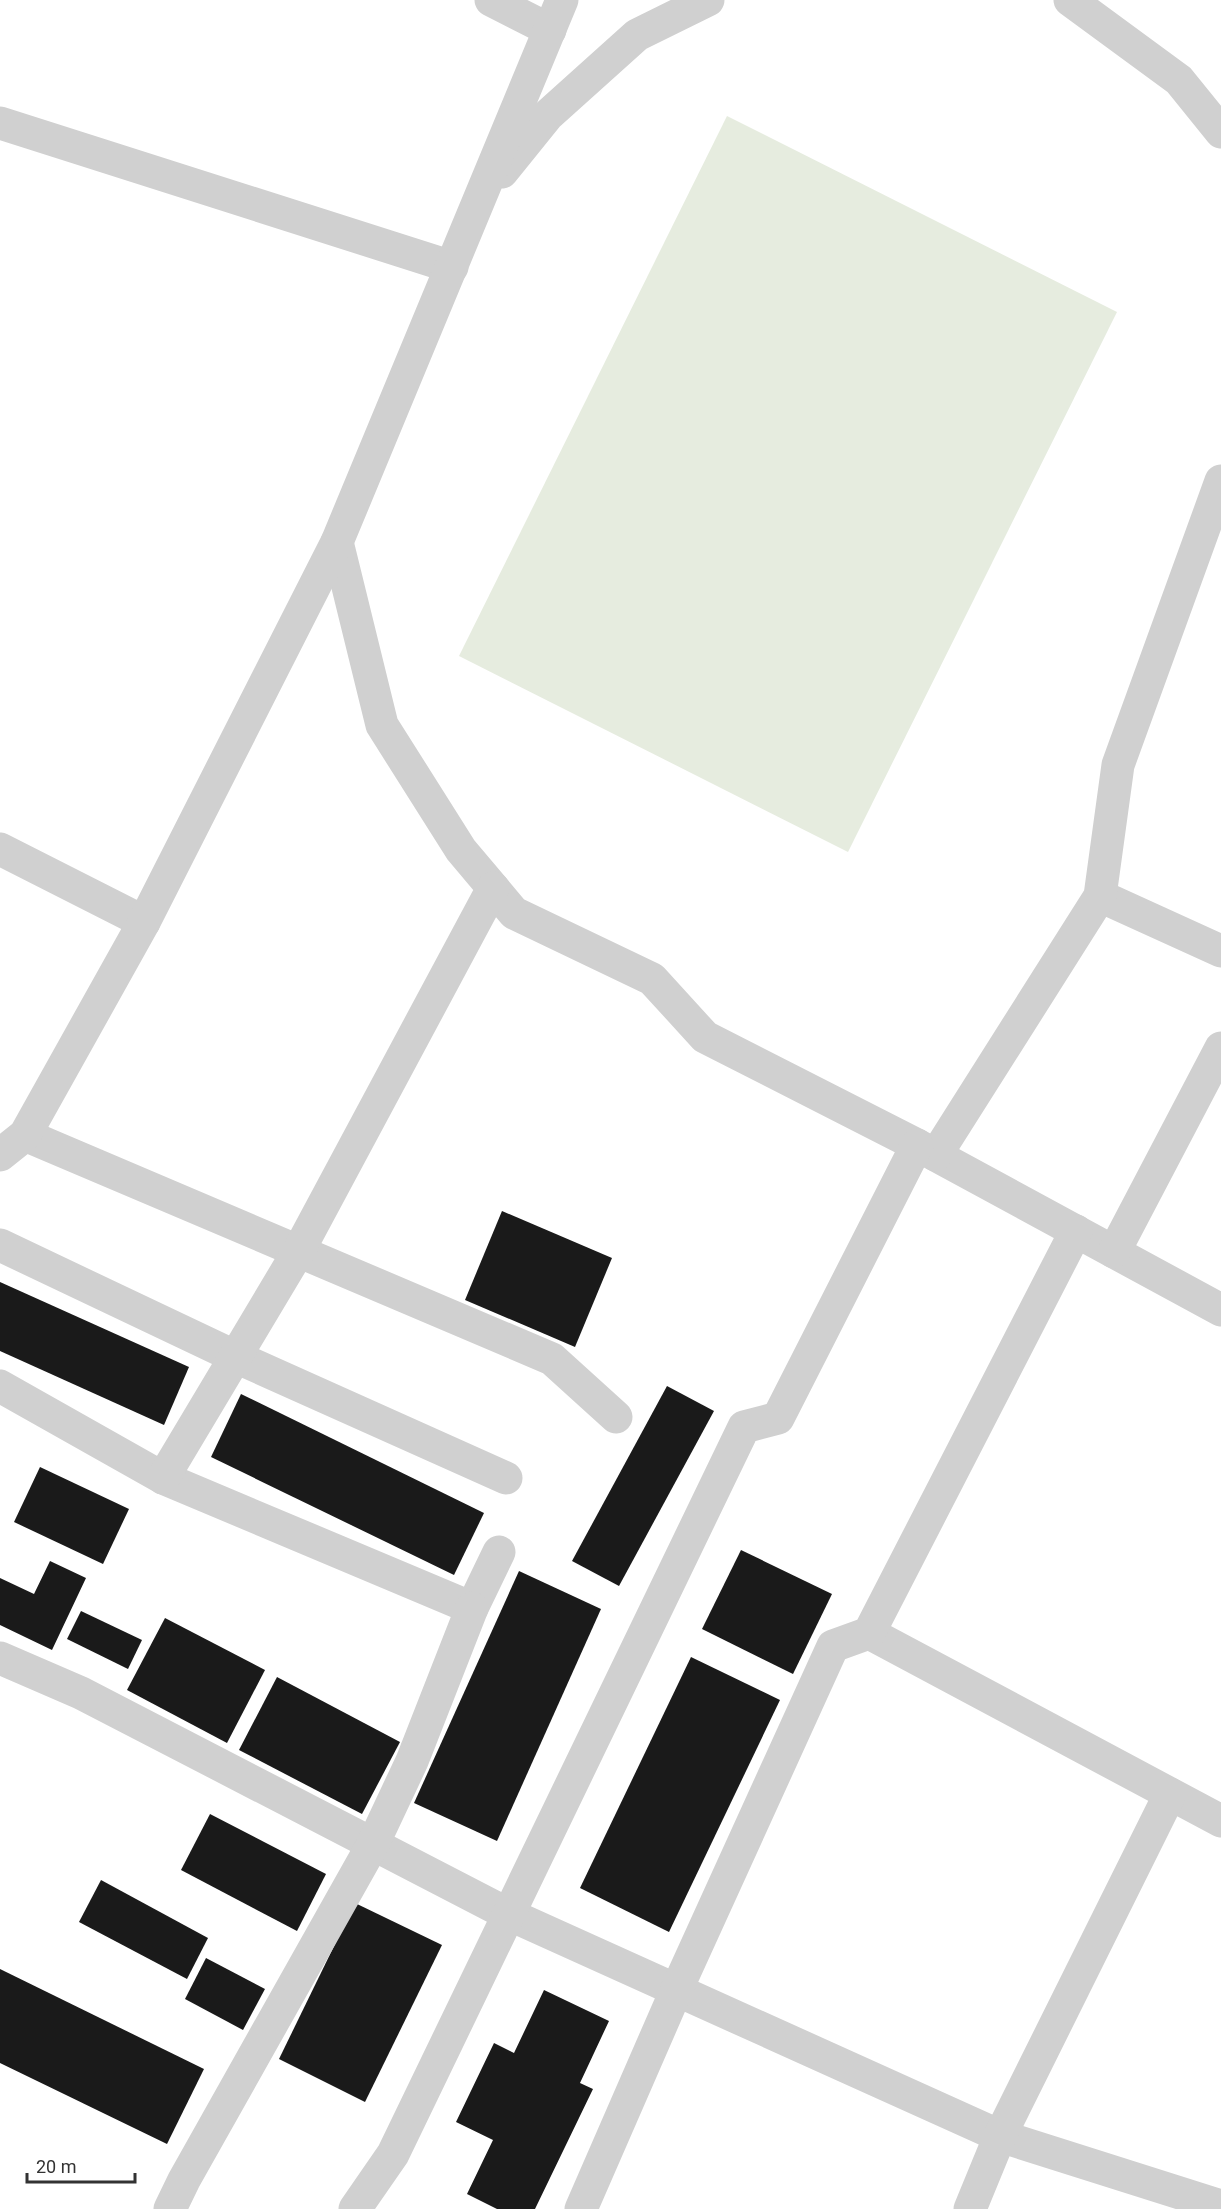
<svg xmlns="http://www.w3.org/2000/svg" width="1221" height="2209" font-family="Roboto,sans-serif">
  <rect width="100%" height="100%" fill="#fff"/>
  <polygon fill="#e6ecdf" points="727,116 1117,312 848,852 459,656"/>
  <g fill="#1a1a1a">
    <polygon points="502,1211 612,1258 575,1347 465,1300"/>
    <polygon points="0,1282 189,1367 164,1425 0,1351"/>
    <polygon points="667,1386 714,1411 619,1586 572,1561"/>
    <polygon points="241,1394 484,1513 454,1575 211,1457"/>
    <polygon points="40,1467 129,1509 103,1564 14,1522"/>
    <polygon points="741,1550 832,1594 793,1674 702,1629"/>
    <polygon points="50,1561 86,1578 52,1650 0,1625 0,1578 34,1594"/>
    <polygon points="519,1571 601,1609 497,1841 414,1803"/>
    <polygon points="81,1611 142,1640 128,1669 67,1639"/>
    <polygon points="165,1618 265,1670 227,1743 127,1690"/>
    <polygon points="691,1657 780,1700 669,1932 580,1888"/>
    <polygon points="277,1677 400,1742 362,1814 239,1750"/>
    <polygon points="210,1814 326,1874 297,1931 181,1870"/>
    <polygon points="101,1880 208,1938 187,1979 79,1922"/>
    <polygon points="355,1903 442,1945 365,2102 279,2059"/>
    <polygon points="206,1958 265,1989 243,2030 185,1999"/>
    <polygon points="0,1969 204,2069 167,2144 0,2063"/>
    <polygon points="544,1990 609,2021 580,2083 593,2089 535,2209 497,2209 467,2194 493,2140 456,2122 494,2043 514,2053"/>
  </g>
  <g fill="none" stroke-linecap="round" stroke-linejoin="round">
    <g stroke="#d0d0d0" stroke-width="33">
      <polyline points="491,0 550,30"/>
      <polyline points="1070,0 1179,80 1221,132"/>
      <polyline points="0,123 452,267"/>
      <polyline points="502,172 548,115 637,35 708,0"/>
      <polyline points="337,542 382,725 461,850 514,913 652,979 705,1037 917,1145 1221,1310"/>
      <polyline points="0,849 144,922"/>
      <polyline points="1100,896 1221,951"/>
      <polyline points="25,1135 552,1359 616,1417"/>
      <polyline points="0,1155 25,1135 144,922 337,542 562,0"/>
      <polyline points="936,1155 1100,896 1118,765 1221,481"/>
      <polyline points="0,1245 236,1357 506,1478"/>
      <polyline points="1114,1252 1221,1048"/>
      <polyline points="0,1386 163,1478 472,1608 499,1552"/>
      <polyline points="163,1478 298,1252 493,888"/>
      <polyline points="869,1633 1221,1821"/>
      <polyline points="0,1658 81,1693 508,1914 1000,2136 1221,2206"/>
      <polyline points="170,2209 184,2180 373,1844 412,1761 472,1608"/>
      <polyline points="355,2209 393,2154 744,1427 778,1418 917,1145"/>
      <polyline points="581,2209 676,1991 833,1646 869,1633 1076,1231"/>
      <polyline points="970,2209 1000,2136 1170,1794"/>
    </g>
  </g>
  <path d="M27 2173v9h108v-9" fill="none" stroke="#333333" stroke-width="3"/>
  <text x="36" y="2173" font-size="18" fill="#333333" stroke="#ffffff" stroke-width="4.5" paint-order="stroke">20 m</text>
</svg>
